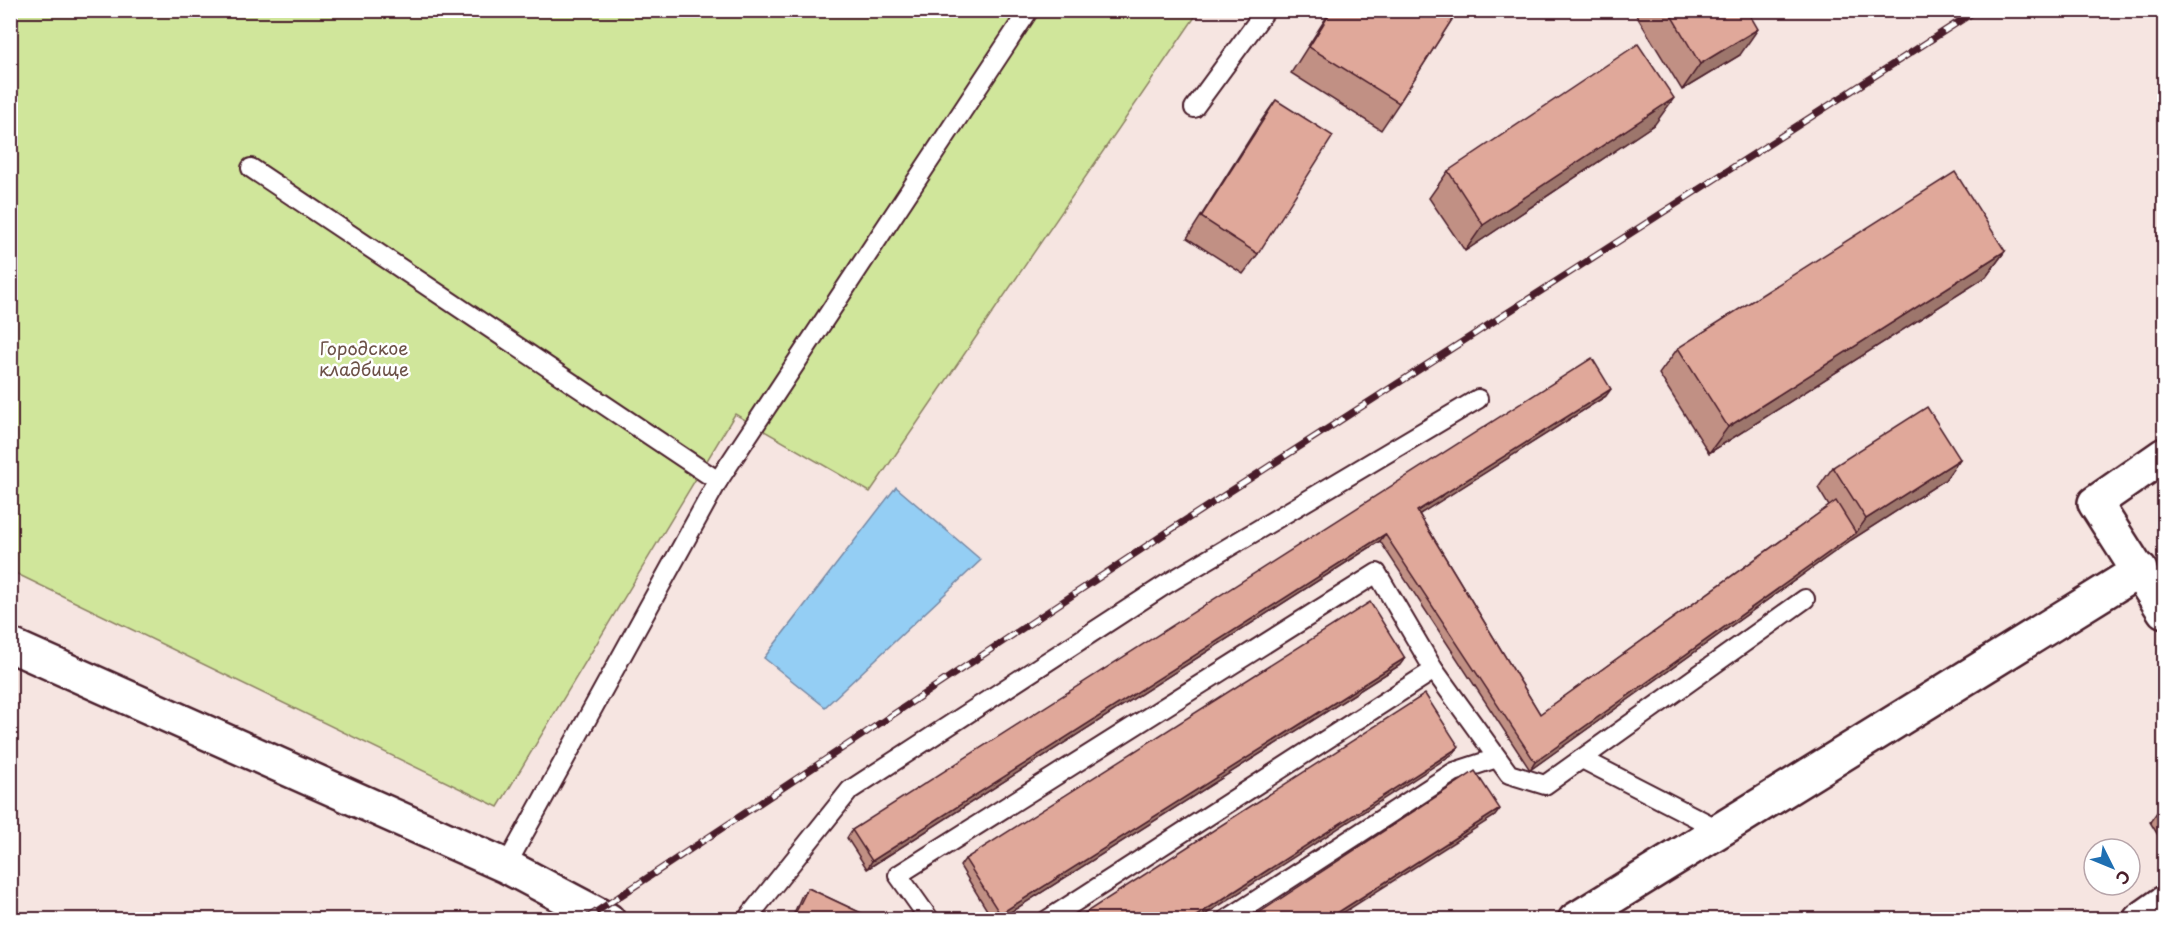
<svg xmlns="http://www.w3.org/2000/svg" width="2175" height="930" font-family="'Playpen Sans',sans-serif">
  <rect width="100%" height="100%" fill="#f6e5e1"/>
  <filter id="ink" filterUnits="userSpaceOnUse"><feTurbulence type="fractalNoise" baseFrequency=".0167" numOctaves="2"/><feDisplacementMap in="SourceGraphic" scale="12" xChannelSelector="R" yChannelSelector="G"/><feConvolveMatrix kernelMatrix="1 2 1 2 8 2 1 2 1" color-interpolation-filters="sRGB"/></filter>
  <g filter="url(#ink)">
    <polygon fill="#d0e69b" stroke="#8d8263" stroke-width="1.5" points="10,11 1199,11 870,492 735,414 498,807 11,571"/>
    <polygon fill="#94cef4" stroke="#7688a4" stroke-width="1.5" points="896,487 981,560 825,707 764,658"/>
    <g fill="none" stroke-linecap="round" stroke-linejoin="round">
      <g stroke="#4a1f2b" stroke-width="22">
        <g id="service">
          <polyline points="1194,108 1266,10"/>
          <polyline points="251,168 718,481"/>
          <polyline points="1582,759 1720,830"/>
          <polyline points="506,866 718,481 1029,10"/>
          <polyline points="746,920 850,790 1165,585 1478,399"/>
          <polyline points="930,920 898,875 1377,573 1434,670 1509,774 1545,785 1805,599"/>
          <polyline points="1047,920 1434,670"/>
          <polyline points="1226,920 1454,772 1497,758"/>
        </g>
      </g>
      <g stroke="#4a1f2b" stroke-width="38">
        <g id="minor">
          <polyline points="2164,455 2095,503 2164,611"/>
          <polyline points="1575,920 2140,570"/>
          <polyline points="2140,920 2164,903"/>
        </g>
      </g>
      <g stroke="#4a1f2b" stroke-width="38">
        <polyline id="secondary" points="10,645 506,866 608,920"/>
      </g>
      <use href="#service" stroke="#fff" stroke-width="18"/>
      <use href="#minor" stroke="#fff" stroke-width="33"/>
      <use href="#secondary" stroke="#fff" stroke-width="33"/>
      <g stroke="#4a1f2b" stroke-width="7">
        <polyline id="rail" points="584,920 1178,525 1977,10"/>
      </g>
      <use href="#rail" stroke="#fff" stroke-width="4.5" stroke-dasharray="14" stroke-linecap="butt"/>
    </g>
    <g fill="#c19084" stroke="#4a1f2b" stroke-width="1.5">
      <polygon points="1331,10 1458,10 1399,103 1381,130 1291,73"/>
      <polygon points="1633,10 1747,10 1740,55 1682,90"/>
      <polygon points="1276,100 1258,254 1243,274 1187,238 1261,121"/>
      <polygon points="1655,124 1465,251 1429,198 1448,171"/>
      <polygon points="2005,251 1986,277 1709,453 1659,374 1678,348"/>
      <polygon points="1606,396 1419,514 1540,714 1829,506 1818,488 1833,467 1960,459 1945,480 1851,540 1530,770 1380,541 867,869 847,838 852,830"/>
      <polygon points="1400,665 998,920 993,920 960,866 965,859"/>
      <polygon points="2164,805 2164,845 2150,822 2160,808"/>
      <polygon points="808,888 876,920 791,920 802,895"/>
    </g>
    <g fill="#9d766c" stroke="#4a1f2b" stroke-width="1.5">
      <polygon points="1758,29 1740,55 1682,90 1700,64"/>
      <polygon points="1674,98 1655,124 1465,251 1483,225"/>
      <polygon points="2005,251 1986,277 1709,453 1728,427"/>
      <polygon points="1611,389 1606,396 1412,519 1417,511"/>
      <polygon points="1960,459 1945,480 1851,540 1530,770 1535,762 1856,533 1866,519"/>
      <polygon points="1385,534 1380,541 867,869 872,861"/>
      <polygon points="1405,658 1400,665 998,920 996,920 1000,914"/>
      <polygon points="1459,747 1453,754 1197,920 1190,920"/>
      <polygon points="1500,809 1495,816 1332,920 1326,920"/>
    </g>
    <g fill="#e0a89a" stroke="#4a1f2b" stroke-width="1.5">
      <polygon points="1332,10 1458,10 1399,103 1309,47"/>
      <polygon points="1668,10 1747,10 1758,29 1700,64"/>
      <polygon points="1638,44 1674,98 1483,225 1448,171"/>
      <polygon points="1276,100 1333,136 1258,254 1201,217"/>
      <polygon points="1955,172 2005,251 1728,427 1678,348"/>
      <polygon points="1592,358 1611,389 1417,511 1540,714 1836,501 1856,533 1535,762 1385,534 872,861 852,830"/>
      <polygon points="1927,407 1960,459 1866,519 1833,467"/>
      <polygon points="1370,602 1405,658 1000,914 965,859"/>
      <polygon points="1425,694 1459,747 1190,920 1074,920"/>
      <polygon points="1475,771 1500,809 1326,920 1248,920"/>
      <polygon points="2164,805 2164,815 2160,808"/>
      <polygon points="808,888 876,920 796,920 793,918"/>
    </g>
  </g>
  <g text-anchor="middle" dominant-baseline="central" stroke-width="5" stroke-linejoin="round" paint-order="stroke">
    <g font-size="18" fill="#6c5147" stroke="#fff">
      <text x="364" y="347">Городское<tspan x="364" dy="21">кладбище</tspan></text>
    </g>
  </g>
  <rect width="2175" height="930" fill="none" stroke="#fff" stroke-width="36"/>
  <rect x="18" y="18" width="2139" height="894" fill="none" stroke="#4a1f2b" stroke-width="2" filter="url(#ink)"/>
  <g transform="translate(2112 867) rotate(133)"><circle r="28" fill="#ffffff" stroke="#b7a5aa" stroke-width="1.5"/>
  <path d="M0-4.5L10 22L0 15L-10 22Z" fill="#1f6fb2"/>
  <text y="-9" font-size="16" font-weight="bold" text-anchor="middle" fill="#4a1f2b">С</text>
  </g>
</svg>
